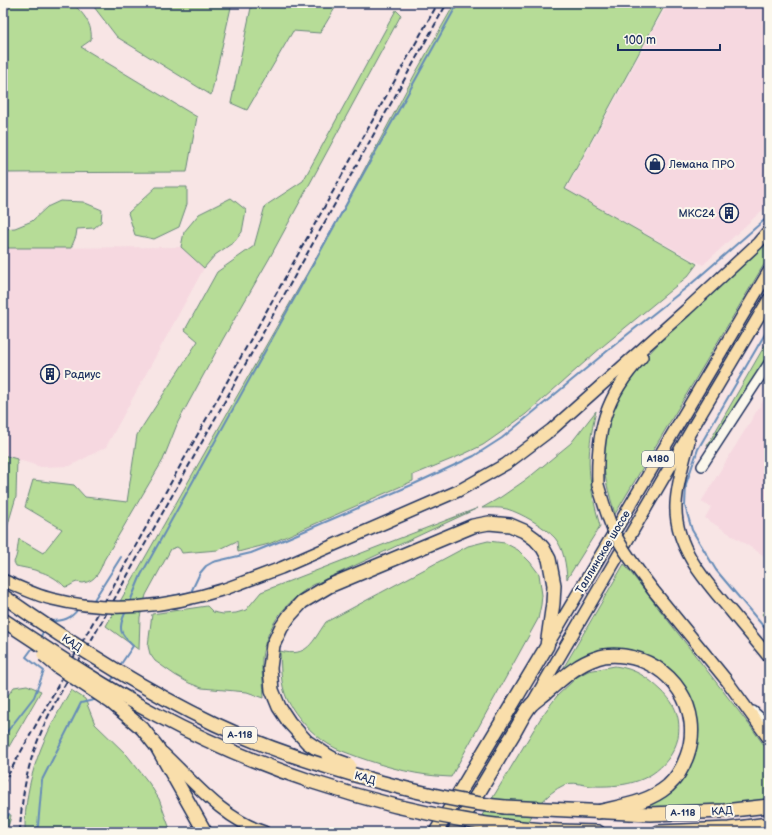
<svg xmlns="http://www.w3.org/2000/svg" width="772" height="835" font-family="'Balsamiq Sans',sans-serif">
  <rect width="100%" height="100%" fill="#f8e5e5"/>
  <filter id="ink" filterUnits="userSpaceOnUse"><feTurbulence type="fractalNoise" baseFrequency=".025" numOctaves="2"/><feDisplacementMap in="SourceGraphic" scale="8" xChannelSelector="R" yChannelSelector="G"/><feConvolveMatrix kernelMatrix="1 2 1 2 8 2 1 2 1" color-interpolation-filters="sRGB"/></filter>
  <g filter="url(#ink)">
    <g fill="#f6d8e0">
      <polygon points="668,3 769,3 769,204 703,265 566,190"/>
      <polygon points="181,247 204,268 106,447 70,466 41,467 3,455 3,248"/>
      <polygon points="769,391 769,559 705,518 711,507 701,502"/>
    </g>
    <g fill="#b6dc97" stroke="#68867a">
      <path d="M3 3H72C83 13 93 24 91 40L81 47 197 117 187 172 3 173Z"/>
      <polygon points="91,3 232,3 211,95 117,37"/>
      <polygon points="252,3 338,3 320,33 293,31 247,110 231,103"/>
      <polygon points="455,3 666,3 565,189 697,264 688,276 603,346 526,414 503,431 483,445 464,454 413,475 413,481 269,544 238,552 237,541 218,550 182,553 180,549 177,547 171,549 146,595 140,617 139,650 106,626 338,219 416,72"/>
      <path d="M396 10 401 15 269 259 223 339 178 422 163 460 104 560C100 571 96 581 83 583 81 583 79 582 77 582 72 583 70 587 65 587 51 572 35 570 16 566L14 562C18 554 17 548 19 539L43 553 62 529 25 507 33 480 74 485 85 497 127 502 137 435 198 341 185 330 217 272 254 246 265 206 303 181Z"/>
      <polygon points="156,187 187,187 187,204 179,227 154,239 135,235 128,213"/>
      <polygon points="231,198 246,210 242,232 234,242 215,255 204,268 181,247 184,232 199,214"/>
      <polygon points="60,201 83,202 102,210 101,222 94,228 77,229 76,236 71,248 3,248 3,229 15,228 32,221 47,207"/>
      <path d="M769 238V256L615 514C609 493 602 473 604 451 610 385 653 348 698 305 722 282 745 260 769 238Z"/>
      <polygon points="769,338 769,355 755,379 712,445 707,446"/>
      <path d="M596 411C585 458 588 481 600 526L567 579C566 565 564 549 555 538 545 527 521 513 507 509 499 507 490 508 482 508L501 497 527 479 571 443Z"/>
      <polygon points="3,455 17,459 16,497 3,541"/>
      <path d="M478 508 313 585C286 601 266 626 262 658 261 672 264 685 264 698L247 692 202 688 189 683 175 675 155 661 150 654 148 646 152 614 207 606 213 612 223 614 236 613 246 610 261 592Z"/>
      <path d="M488 541 505 543 518 550 530 562 539 574 542 595 541 605 538 619 451 777C419 776 389 768 358 757 348 753 337 750 328 744 311 733 296 717 287 699 280 683 281 667 280 651 308 658 312 642 326 622L468 546Z"/>
      <polygon points="624,564 751,727 769,752 769,799 745,804 638,809 675,785 693,707 634,652 561,672"/>
      <polygon points="769,606 769,623 762,614"/>
      <path d="M615 666C636 669 647 677 662 691 676 705 681 718 678 738 676 746 673 752 668 759 649 784 620 787 591 786 583 785 573 781 564 785 546 793 531 813 524 832H472L542 716 557 696 577 677 588 671Z"/>
      <polygon points="27,685 41,691 3,757 3,702 14,687"/>
      <path d="M71 690 85 699 95 724 127 755 149 783 159 799 171 832H25C24 778 44 735 71 690Z"/>
      <path d="M7 814 11 815C10 822 8 828 3 832V820Z"/>
    </g>
    <g fill="none" stroke-linecap="round" stroke-linejoin="round">
      <g stroke="#658bb8" stroke-width="2">
        <polyline points="769,327 698,449 686,484 685,506 692,530 716,570 769,633"/>
        <polyline points="167,597 191,592 200,573 206,566 213,562 251,553 281,541 414,484 474,456 502,438 623,338 691,284 769,216"/>
        <polyline points="92,603 121,557"/>
        <polyline points="129,604 141,575 458,3"/>
        <path d="M50 622 51 621C63 621 71 619 78 609H80"/>
        <polyline points="39,639 44,631"/>
        <path d="M119 667 133 646C120 633 117 630 126 611"/>
        <polyline points="110,683 115,675"/>
        <polyline points="3,737 34,697 44,671 26,657 34,646"/>
        <polyline points="3,826 9,814"/>
        <polyline points="36,832 38,826 42,780 81,703 98,699"/>
      </g>
      <g stroke="#1b2f5e" stroke-width="12">
        <g id="minor">
          <polyline points="702,466 769,363"/>
          <polyline points="753,711 769,726"/>
        </g>
      </g>
      <g stroke="#1b2f5e" stroke-width="14">
        <g id="major">
          <path d="M689 441C684 461 677 483 676 504 674 546 704 580 730 610 743 626 756 641 769 657"/>
          <path d="M598 485C596 432 605 396 642 357"/>
          <polyline points="225,589 281,568 458,491 506,464 551,430 686,310 758,243 769,230"/>
          <polyline points="653,590 727,681 769,739"/>
          <polyline points="548,644 769,271"/>
          <polyline points="533,702 692,429 769,299"/>
          <path d="M163 753C194 782 222 818 264 832"/>
        </g>
      </g>
      <g stroke="#1b2f5e" stroke-width="16">
        <g id="highway">
          <polyline points="142,728 157,747 205,832"/>
          <polyline points="328,756 307,742 289,722 279,707 272,690 270,668 273,645 281,628 290,615 302,602 329,586 473,526 489,523 510,525 524,531 535,539 543,548 549,559 554,585 553,603 547,646 436,832"/>
          <polyline points="505,807 650,814 724,811 769,806"/>
          <polyline points="559,831 598,832"/>
          <path d="M454 832C473 803 491 772 509 741 516 731 523 714 531 705 536 700 544 695 549 690 564 677 578 664 597 658 605 655 616 655 624 656 671 662 704 709 687 756 683 767 677 778 668 786 648 803 622 806 598 812"/>
          <polyline points="659,832 729,829 769,824"/>
        </g>
      </g>
      <use href="#minor" stroke="#fbf7ec" stroke-width="9"/>
      <use href="#major" stroke="#f9deab" stroke-width="11"/>
      <use href="#highway" stroke="#f9deab" stroke-width="13"/>
      <g stroke="#1b2f5e" stroke-width="2" stroke-dasharray="6 3" stroke-linecap="butt">
        <polyline points="3,784 438,3"/>
        <path d="M20 832C21 804 25 777 34 751 48 709 74 670 96 632L447 3"/>
      </g>
      <g stroke="#1b2f5e" stroke-width="14" stroke-linecap="butt">
        <g id="major-bridge">
          <path d="M598 485C603 501 607 517 614 532 624 553 639 571 653 590"/>
          <path d="M3 580C19 587 35 595 52 599 111 614 167 607 225 589"/>
        </g>
      </g>
      <g stroke="#1b2f5e" stroke-width="16" stroke-linecap="butt">
        <g id="highway-bridge">
          <path d="M3 596C71 644 140 688 215 724 268 749 324 767 380 782 421 793 462 803 505 807"/>
          <path d="M3 620C53 653 102 686 155 714 255 768 368 805 480 823 506 827 533 829 559 831"/>
          <polyline points="44,655 57,666 111,702 142,728"/>
          <polyline points="328,756 335,760 349,765"/>
        </g>
      </g>
      <use href="#major-bridge" stroke="#f9deab" stroke-width="11"/>
      <use href="#highway-bridge" stroke="#f9deab" stroke-width="13"/>
    </g>
  </g>
  <defs>
    <g id="shop-ring" transform="scale(1)"><circle r="9.5" fill="#fbf7ec" stroke="#1b2f5e" stroke-width="1.5"/><path d="M-5-2.5h2.3a2.7 3.5 0 0 1 5.4 0H5L5.5 6h-11ZM-1.5-2.5h3a1.5 2.3 0 0 0-3 0Z" fill="#1b2f5e"/></g>
    <g id="building-ring" transform="scale(1)"><circle r="9.5" fill="#fbf7ec" stroke="#1b2f5e" stroke-width="1.5"/><path d="M-4-6H4V6H1V3H-1V6H-4ZM-2.5-4.3h1.7v1.8h-1.7ZM.8-4.3h1.7v1.8H.8ZM-2.5-1h1.7V.8h-1.7ZM.8-1h1.7V.8H.8Z" fill="#1b2f5e"/></g>
  </defs>
  <g fill-rule="evenodd">
    <use href="#shop-ring" x="655" y="164"/>
    <use href="#building-ring" x="729" y="213"/>
    <use href="#building-ring" x="50" y="374"/>
  </g>
  <g text-anchor="middle" dominant-baseline="central" stroke-width="4" stroke-linejoin="round" paint-order="stroke">
    <g fill="#fbf7ec" stroke="#5e6b89" stroke-width="1">
      <rect x="642" y="451" width="32" height="16" rx="3"/>
      <rect x="223" y="727" width="34" height="16" rx="3"/>
      <rect x="666" y="805" width="34" height="16" rx="3"/>
    </g>
    <g font-size="10" font-weight="bold" fill="#1b2f5e">
      <text x="658" y="459">A180</text>
      <text x="240" y="735">А-118</text>
      <text x="683" y="813">А-118</text>
    </g>
    <g font-size="11" fill="#1b2f5e" stroke="#fbf7ec" text-anchor="start">
      <text x="669" y="164">Лемана ПРО</text>
      <text x="715" y="213" text-anchor="end">МКС24</text>
      <text x="64" y="374">Радиус</text>
    </g>
    <g font-size="11" fill="#1b2f5e" stroke="#fbf7ec">
      <text transform="translate(603 552) rotate(-59)">Таллинское шоссе</text>
      <text transform="translate(72 643) rotate(34)">КАД</text>
      <text transform="translate(365 778) rotate(16)">КАД</text>
      <text transform="translate(722 811) rotate(-4)">КАД</text>
    </g>
  </g>
  <rect width="772" height="835" fill="none" stroke="#fbf7ec" stroke-width="16"/>
  <rect x="8" y="8" width="756" height="819" fill="none" stroke="#1b2f5e" stroke-width="1.5" filter="url(#ink)"/>
  <path d="M618 44v6h102v-6" fill="none" stroke="#1b2f5e" stroke-width="2"/>
  <text x="624" y="44" font-size="12" fill="#1b2f5e" stroke="#fbf7ec" stroke-width="3" paint-order="stroke">100 m</text>
</svg>
